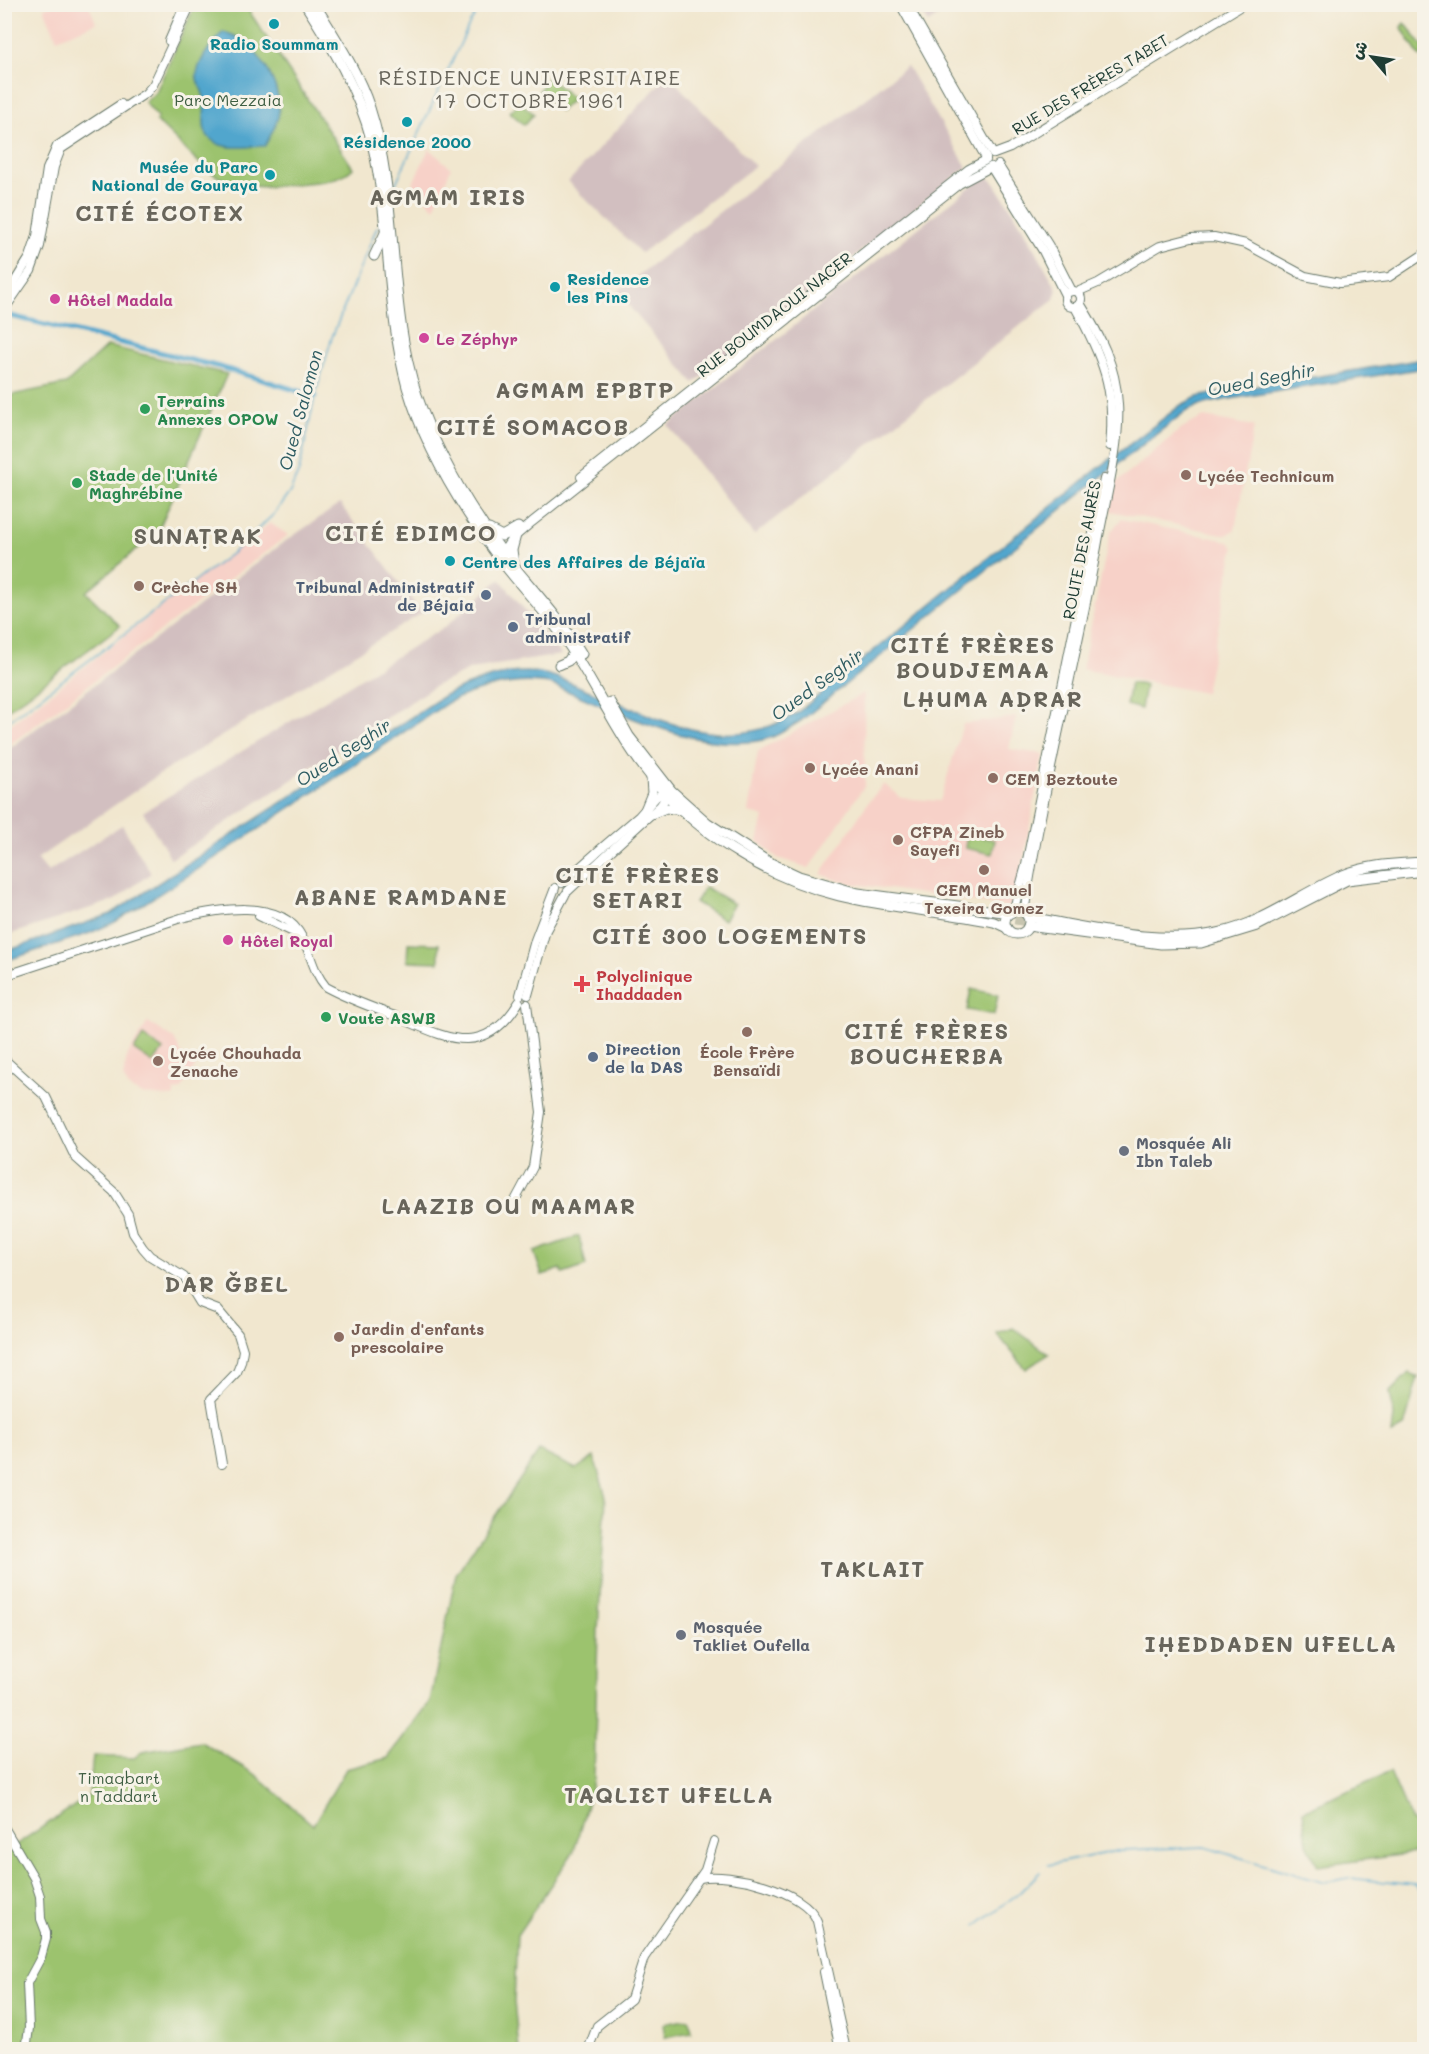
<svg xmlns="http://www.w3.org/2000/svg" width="1429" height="2054" font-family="Mali,'Playpen Sans Arabic',sans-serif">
  <rect width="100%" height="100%" fill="#f7f3e8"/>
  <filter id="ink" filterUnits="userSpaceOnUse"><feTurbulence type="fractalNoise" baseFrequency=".0167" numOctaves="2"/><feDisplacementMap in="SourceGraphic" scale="12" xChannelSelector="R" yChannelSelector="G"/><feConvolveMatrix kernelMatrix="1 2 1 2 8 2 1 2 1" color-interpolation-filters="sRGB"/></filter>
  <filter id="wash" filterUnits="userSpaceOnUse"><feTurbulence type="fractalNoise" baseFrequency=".008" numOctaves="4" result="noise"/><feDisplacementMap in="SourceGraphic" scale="24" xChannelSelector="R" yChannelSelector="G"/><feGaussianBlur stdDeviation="1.35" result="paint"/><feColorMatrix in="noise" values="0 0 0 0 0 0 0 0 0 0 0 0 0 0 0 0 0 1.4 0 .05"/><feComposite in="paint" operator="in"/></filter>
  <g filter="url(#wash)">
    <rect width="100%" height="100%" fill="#f1e7cf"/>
    <g fill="#f7d1c8">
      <polygon points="52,5 89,5 96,23 57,39 44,8"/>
      <polygon points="429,149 451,168 434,208 412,185"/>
      <polygon points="1204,417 1254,426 1235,529 1227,535 1110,511 1115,484 1182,428"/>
      <polygon points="1121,519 1228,541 1234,548 1205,693 1082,669 1110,533"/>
      <polygon points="270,523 288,535 5,748 5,729"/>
      <polygon points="864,693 865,785 809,868 778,858 758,842 764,817 748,812 758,751"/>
      <polygon points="1016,717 1009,749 1043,754 1015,904 1008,907 843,882 821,874 869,801 884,784 901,798 940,801 963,724"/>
      <polygon points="148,1022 174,1039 183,1056 196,1065 181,1090 174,1091 174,1097 143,1095 130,1089 123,1078 127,1056"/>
    </g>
    <g fill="#d2bfc0">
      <polygon points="917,5 956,5 928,23"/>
      <polygon points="907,66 967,167 694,383 617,292"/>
      <polygon points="668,75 755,166 641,253 568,182"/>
      <polygon points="983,177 989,178 995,183 1024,230 1057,289 1054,299 754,535 668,425"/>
      <polygon points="340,504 422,613 158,775 37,859 48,872 122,825 151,873 115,900 5,936 5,752 287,540"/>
      <polygon points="500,579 561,655 471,669 433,687 171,859 143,812 446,626"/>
    </g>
    <g fill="#9cc36e" stroke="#5e8051" stroke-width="1.5">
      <path d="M195 5H245L353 168C343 179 321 182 306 183 216 195 217 178 156 121L158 118 145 102 156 92Z"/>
      <polygon points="1405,23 1424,48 1424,57 1419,56 1403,30 1402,27"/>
      <polygon points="548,77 573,99 560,111 539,91"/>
      <polygon points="520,102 534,114 524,125 510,112"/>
      <polygon points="107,346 227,374 158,531 86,592 120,626 5,712 5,407 12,399 11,395 66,384"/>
      <polygon points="1130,683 1145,685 1141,709 1126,705"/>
      <polygon points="967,834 995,840 992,854 965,848"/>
      <polygon points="705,887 734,904 724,920 695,902"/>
      <polygon points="408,943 439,944 439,962 407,961"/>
      <polygon points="971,989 998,995 994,1015 967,1010"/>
      <polygon points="143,1036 163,1050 153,1063 134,1050"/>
      <polygon points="579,1236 586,1266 563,1274 561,1269 542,1275 534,1252"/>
      <polygon points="1013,1328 1049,1354 1026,1369 997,1334"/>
      <polygon points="1409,1373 1418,1377 1404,1427 1392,1434 1394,1415 1390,1392"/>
      <polygon points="539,1451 576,1469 594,1457 606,1497 598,1630 594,1780 574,1851 517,1935 514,2002 519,2049 5,2050 5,1852 89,1796 93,1756 134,1758 142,1752 201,1742 255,1774 313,1825 346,1769 388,1758 430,1702 456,1574"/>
      <polygon points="1390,1772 1411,1820 1424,1833 1422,1852 1318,1866 1307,1844 1303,1811"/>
      <polygon points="689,2019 691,2032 665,2037 663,2024"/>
    </g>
    <g fill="#51a6cd" stroke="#387280" stroke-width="1.5">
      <path d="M223 32C253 38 278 78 279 107 280 120 271 134 265 146 250 146 232 150 218 144 194 132 209 113 203 94 201 86 195 82 197 73 201 56 212 44 223 32Z"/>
      <path d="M1424 359V368L1224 400 1200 405 1185 412 1101 477 802 720C792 726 781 734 770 738 702 758 612 708 550 684 514 678 481 687 449 702L200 868 115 922 90 933 5 961 4 952 111 914 445 695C470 683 500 671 528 672 548 672 567 681 585 689 657 717 724 759 797 713L1096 470 1181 405 1197 397 1222 392Z"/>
    </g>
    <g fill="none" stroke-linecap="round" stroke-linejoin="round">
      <g stroke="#51a6cd" stroke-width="1.5">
        <polyline points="395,185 470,23 482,4"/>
        <polyline points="4,724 231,554 274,514 290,492 299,471 315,396 332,337 377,227"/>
        <polyline points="1048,1865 1121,1850 1205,1847 1325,1883 1348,1878 1415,1885 1424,1896"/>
        <polyline points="976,1925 1019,1893 1040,1872"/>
      </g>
      <polyline stroke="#51a6cd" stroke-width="5" points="7,315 220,367 315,396"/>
    </g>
  </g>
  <g filter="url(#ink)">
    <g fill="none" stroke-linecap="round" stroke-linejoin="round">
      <polyline stroke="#c7c5b0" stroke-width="9" stroke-dasharray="9 4.5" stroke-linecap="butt" points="1001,918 1036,923"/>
      <g stroke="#68786a" stroke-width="10">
        <g id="tertiary">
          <polyline points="900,4 986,158"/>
          <polyline points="907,4 993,154"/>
          <polyline points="169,41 185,4"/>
          <polyline points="994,154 1010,148 1244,4"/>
          <polyline points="998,165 1049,246 1072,291"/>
          <polyline points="991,167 1043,251 1066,297"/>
          <circle cx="1073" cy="299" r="8"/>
          <polyline points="1077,292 1098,283 1160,246 1191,238 1214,237 1246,244 1305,276 1340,283 1389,277 1424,254"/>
          <polyline points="4,299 30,257 37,236 47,169 57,146 121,104"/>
          <path d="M1075 307C1102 356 1116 389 1110 446"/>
          <polyline points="4,310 31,271 40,246 54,167 61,149 146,93 153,85 191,4"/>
          <polyline points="581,477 969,169 986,160"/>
          <polyline points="501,555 511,540 532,522 959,184 991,167"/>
          <polyline points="598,851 639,816 656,797 670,790"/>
          <polyline points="603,858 660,806 670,792"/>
          <polyline points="562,883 596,853"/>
          <polyline points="568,891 601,860"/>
          <polyline points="1013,912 1026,865 1104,479"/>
          <path d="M1024 913C1043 790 1074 669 1097 547 1104 506 1121 444 1118 404 1116 365 1100 335 1080 303"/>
          <polyline points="259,916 297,934"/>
          <path d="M4 976 181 918C215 910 281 896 302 937 312 956 312 970 326 987 348 999 371 1007 395 1016 445 1037 483 1061 519 1002"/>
          <polyline points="520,995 535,940 555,888"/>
          <polyline points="528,995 546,930 565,895"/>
          <polyline points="4,1059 46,1097 75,1157 114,1192 128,1214 133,1233 143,1248 150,1256 184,1277 200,1303 218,1310 238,1334 243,1350 241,1362 237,1372 211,1399 222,1464"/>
          <polyline points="511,1208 533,1167 541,1112 527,1004"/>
          <polyline points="4,1827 34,1878 40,1896 41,1919 46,1932 46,1939 41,1957 27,1983 29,2028 26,2050"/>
          <path d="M700 1878C729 1872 806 1890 817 1921L846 2050"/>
          <polyline points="824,1972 840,2050"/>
          <polyline points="588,2050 597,2026 631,1999 644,1958 705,1870 714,1841"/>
        </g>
      </g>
      <g stroke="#68786a" stroke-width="11">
        <g id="primary">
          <path d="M305 4C332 46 358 90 371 139 391 220 385 306 407 387 425 448 460 506 498 557 517 582 539 605 558 630 591 673 611 725 644 768 691 831 763 877 839 896 890 908 943 912 994 922L1007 928"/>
          <path d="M315 4C335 37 358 71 370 108 400 200 387 305 417 395 436 450 466 503 501 550 528 585 559 616 582 654"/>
          <polyline points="374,256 385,233"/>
          <polyline points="489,529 502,536 518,527"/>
          <polyline points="514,564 512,550 516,535"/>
          <polyline points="559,665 568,661 574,652"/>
          <polyline points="610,702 629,736 671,790 708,823 769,862 799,876 858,893 1011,913"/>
          <polyline points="645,810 652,793 651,778"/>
          <polyline points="651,814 666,808 682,810"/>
          <circle cx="1017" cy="922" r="12"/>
          <path d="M1028 917C1090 927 1156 946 1218 933 1264 923 1301 893 1343 875 1369 864 1397 864 1424 862"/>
          <polyline points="1028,926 1161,944 1201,943 1257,926 1347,880 1424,871"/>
        </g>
      </g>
      <use href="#tertiary" stroke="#fff" stroke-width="8"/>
      <use href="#primary" stroke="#fff" stroke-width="9"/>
    </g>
  </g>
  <g fill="#0f9aa8" stroke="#f7f3e8" stroke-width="2">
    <circle cx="274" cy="24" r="6"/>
    <circle cx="407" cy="122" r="6"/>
    <circle cx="270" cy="175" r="6"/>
    <circle cx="555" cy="287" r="6"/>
    <circle cx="450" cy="561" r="6"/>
  </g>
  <g fill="#d1479c" stroke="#f7f3e8" stroke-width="2">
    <circle cx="55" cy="299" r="6"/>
    <circle cx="424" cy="338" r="6"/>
    <circle cx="228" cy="940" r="6"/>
  </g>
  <g fill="#2e9e5b" stroke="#f7f3e8" stroke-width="2">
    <circle cx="145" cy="409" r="6"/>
    <circle cx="77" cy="483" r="6"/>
    <circle cx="326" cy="1017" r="6"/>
  </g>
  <g fill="#8d6e63" stroke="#f7f3e8" stroke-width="2">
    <circle cx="1186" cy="475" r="6"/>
    <circle cx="139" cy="586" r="6"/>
    <circle cx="810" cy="768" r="6"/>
    <circle cx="993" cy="778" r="6"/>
    <circle cx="898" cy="840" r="6"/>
    <circle cx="984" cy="870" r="6"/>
    <circle cx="747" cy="1032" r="6"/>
    <circle cx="158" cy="1061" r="6"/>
    <circle cx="339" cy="1337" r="6"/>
  </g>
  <g fill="#5c6f8a" stroke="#f7f3e8" stroke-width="2">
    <circle cx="486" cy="595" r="6"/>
    <circle cx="513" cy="627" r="6"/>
    <circle cx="593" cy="1057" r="6"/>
  </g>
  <path fill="#e0444e" stroke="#f7f3e8" stroke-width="2" d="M579 975h6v6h6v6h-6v6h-6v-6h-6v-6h6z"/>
  <g fill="#6b7280" stroke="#f7f3e8" stroke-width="2">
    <circle cx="1124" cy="1151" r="6"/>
    <circle cx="681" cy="1635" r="6"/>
  </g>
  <g text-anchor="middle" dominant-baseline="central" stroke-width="6" stroke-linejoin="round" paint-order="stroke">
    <g font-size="16" font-weight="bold" fill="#0d838f" stroke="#f7f3e8">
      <text x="274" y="43">Radio Soummam</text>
      <text x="407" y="141">Résidence 2000</text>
      <text x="258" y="166" text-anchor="end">Musée du Parc<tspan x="258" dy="18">National de Gouraya</tspan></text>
      <text x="567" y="278" text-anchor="start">Residence<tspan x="567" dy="18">les Pins</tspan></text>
      <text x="462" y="561" text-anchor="start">Centre des Affaires de Béjaïa</text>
    </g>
    <g font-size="16" fill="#1f3d34" stroke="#f7f3e8">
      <text transform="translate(1090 84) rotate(-31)">RUE DES FRÈRES TABET</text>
      <text transform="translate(774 314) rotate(-38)">RUE BOUMDAOUI NACER</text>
      <text transform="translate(1081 550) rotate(-79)">ROUTE DES AURÈS</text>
    </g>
    <g font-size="16" fill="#3e5e42" stroke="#f7f3e8">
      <text x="228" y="99">Parc Mezzaia</text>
      <text x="119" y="1777">Timaqbart<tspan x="119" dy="18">n Taddart</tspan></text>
    </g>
    <g font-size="16" font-weight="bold" fill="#b23c85" stroke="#f7f3e8" text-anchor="start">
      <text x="67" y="299">Hôtel Madala</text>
      <text x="436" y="338">Le Zéphyr</text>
      <text x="240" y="940">Hôtel Royal</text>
    </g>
    <g font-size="16" font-weight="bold" fill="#27864d" stroke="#f7f3e8" text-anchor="start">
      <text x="157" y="400">Terrains<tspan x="157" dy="18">Annexes OPOW</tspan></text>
      <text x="89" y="474">Stade de l'Unité<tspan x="89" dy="18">Maghrébine</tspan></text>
      <text x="338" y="1017">Voute ASWB</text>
    </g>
    <g font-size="16" font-weight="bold" fill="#785e54" stroke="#f7f3e8" text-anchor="start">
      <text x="1198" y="475">Lycée Technicum</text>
      <text x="151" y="586">Crèche SH</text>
      <text x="822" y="768">Lycée Anani</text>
      <text x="1005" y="778">CEM Beztoute</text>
      <text x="910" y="831">CFPA Zineb<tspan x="910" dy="18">Sayefi</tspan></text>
      <text x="984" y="889" text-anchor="middle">CEM Manuel<tspan x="984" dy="18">Texeira Gomez</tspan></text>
      <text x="747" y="1051" text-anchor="middle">École Frère<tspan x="747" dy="18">Bensaïdi</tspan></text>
      <text x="170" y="1052">Lycée Chouhada<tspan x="170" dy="18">Zenache</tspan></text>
      <text x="351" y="1328">Jardin d'enfants<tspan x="351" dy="18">prescolaire</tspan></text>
    </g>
    <g font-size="16" font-weight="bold" fill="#4e5e75" stroke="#f7f3e8" text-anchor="start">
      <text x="474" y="586" text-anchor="end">Tribunal Administratif<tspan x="474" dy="18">de Béjaia</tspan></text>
      <text x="525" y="618">Tribunal<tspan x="525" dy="18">administratif</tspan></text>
      <text x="605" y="1048">Direction<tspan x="605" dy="18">de la DAS</tspan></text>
    </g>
    <g font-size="16" font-weight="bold" fill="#be3a42" stroke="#f7f3e8" text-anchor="start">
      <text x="596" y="975">Polyclinique<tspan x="596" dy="18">Ihaddaden</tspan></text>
    </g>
    <g font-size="16" font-weight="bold" fill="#5b616d" stroke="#f7f3e8" text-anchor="start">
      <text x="1136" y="1142">Mosquée Ali<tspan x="1136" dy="18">Ibn Taleb</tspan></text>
      <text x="693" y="1626">Mosquée<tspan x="693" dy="18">Takliet Oufella</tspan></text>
    </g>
    <g font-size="18" font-style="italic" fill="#2e5c62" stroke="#f7f3e8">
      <text transform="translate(1261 379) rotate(-11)">Oued Seghir</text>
      <text transform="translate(300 410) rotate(-75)">Oued Salomon</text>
      <text transform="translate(817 684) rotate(-36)">Oued Seghir</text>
      <text transform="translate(343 752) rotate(-33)">Oued Seghir</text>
    </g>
    <g font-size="20" letter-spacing="1.5" fill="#68655b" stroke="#f7f3e8">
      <text x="530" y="77">RÉSIDENCE UNIVERSITAIRE<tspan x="530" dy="23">17 OCTOBRE 1961</tspan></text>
    </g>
    <g font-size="22" font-weight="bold" letter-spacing="1.5" fill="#68655b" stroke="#f7f3e8">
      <text x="448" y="196">AGMAM IRIS</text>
      <text x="160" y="212">CITÉ ÉCOTEX</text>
      <text x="585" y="389">AGMAM EPBTP</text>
      <text x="533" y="426">CITÉ SOMACOB</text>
      <text x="411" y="532">CITÉ EDIMCO</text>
      <text x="198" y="535">SUNAṬRAK</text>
      <text x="973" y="644">CITÉ FRÈRES<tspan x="973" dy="25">BOUDJEMAA</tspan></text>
      <text x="993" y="698">LḤUMA AḌRAR</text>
      <text x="638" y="874">CITÉ FRÈRES<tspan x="638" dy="25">SETARI</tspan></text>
      <text x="401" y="896">ABANE RAMDANE</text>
      <text x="730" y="935">CITÉ 300 LOGEMENTS</text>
      <text x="927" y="1030">CITÉ FRÈRES<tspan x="927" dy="25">BOUCHERBA</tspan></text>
      <text x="509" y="1205">LAAZIB OU MAAMAR</text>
      <text x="227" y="1283">DAR ǦBEL</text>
      <text x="873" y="1568">TAKLAIT</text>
      <text x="1271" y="1643">IḤEDDADEN UFELLA</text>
      <text x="669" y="1794">TAQLIƐT UFELLA</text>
    </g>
  </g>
  <rect width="1429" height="2054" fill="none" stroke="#f7f3e8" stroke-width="24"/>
  <g transform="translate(1372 57) rotate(299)" stroke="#f7f3e8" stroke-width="4.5" paint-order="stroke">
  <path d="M0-4.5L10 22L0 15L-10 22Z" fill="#1f3d34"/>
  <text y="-9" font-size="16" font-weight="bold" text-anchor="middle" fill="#1f3d34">ش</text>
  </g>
</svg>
